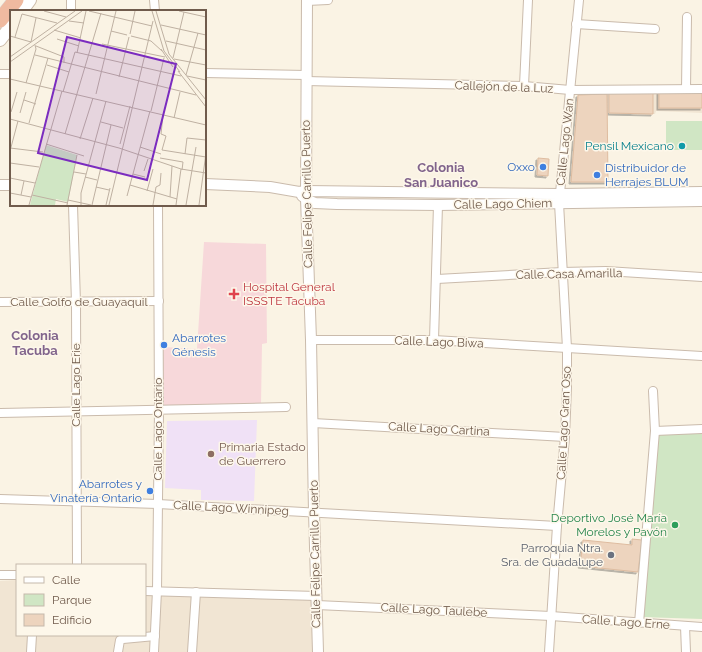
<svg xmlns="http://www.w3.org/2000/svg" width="702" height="652" font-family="Raleway,sans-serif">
  <defs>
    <filter id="shadow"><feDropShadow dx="-2" dy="2" stdDeviation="0" flood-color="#0004"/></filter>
  </defs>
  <rect width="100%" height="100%" fill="#faf3e4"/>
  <g fill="#f1e5d3">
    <polygon points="702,90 702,113 656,111 655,114 609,113 609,92"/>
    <polygon points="17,580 17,635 27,635 27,652 0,652 0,581"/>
    <polygon points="154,593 151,633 145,634 145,594"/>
    <polygon points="160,593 192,594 189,652 156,652"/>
    <polygon points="198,595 314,598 315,652 195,652"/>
    <polygon points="36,635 137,635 117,637 115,652 35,652"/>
    <polygon points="152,638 151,652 121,652 122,642"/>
  </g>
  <polygon fill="#f0e1f6" points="257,420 254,501 201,500 201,490 165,488 167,421"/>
  <polygon fill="#f7d8da" points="204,242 266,244 267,343 262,344 261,404 162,406 163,347 197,349"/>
  <g fill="#d0e6c4">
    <rect x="666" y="121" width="36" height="29"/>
    <polygon points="702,430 702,619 641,617 656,433"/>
  </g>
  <g fill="#edd4be" stroke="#debca0" filter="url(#shadow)">
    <rect x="659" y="90" width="43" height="18"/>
    <polygon points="609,92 653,93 653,114 609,113"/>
    <polygon points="607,94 608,182 571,182 578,95"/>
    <polygon points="538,158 549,159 548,176 537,175"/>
    <polygon points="632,539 642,540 638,572 580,566 583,540 632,545"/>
  </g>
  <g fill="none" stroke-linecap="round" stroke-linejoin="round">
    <g stroke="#cabbac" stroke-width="10">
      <g id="minor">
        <polyline points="71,0 71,11"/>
        <polyline points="154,0 155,11"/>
        <polyline points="307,1 328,0"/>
        <polyline points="576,24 655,29"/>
        <polyline points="205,73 306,75"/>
        <polyline points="0,74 11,74"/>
        <polyline points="306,81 524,86 570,90 702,89"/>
        <polyline points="524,86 528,0"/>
        <polyline points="686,89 687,17"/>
        <polyline points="73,205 76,303 77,565"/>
        <polyline points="437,279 562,272 606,271 702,277"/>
        <polyline points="0,302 159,301"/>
        <polyline points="311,340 434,340 702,356"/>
        <polyline points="434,340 438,205"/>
        <polyline points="0,413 286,407"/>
        <polyline points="313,423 565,437"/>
        <polyline points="655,431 702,429"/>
        <polyline points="0,499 158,504 557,526"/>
        <polyline points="0,575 17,575"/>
        <polyline points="145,591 317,596"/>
        <polyline points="317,605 551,616 702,627"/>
        <polyline points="639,623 655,431 653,391"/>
        <polyline points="685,626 686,652"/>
        <polyline points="31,652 32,635"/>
        <polyline points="118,652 120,640 123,639 155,636"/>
        <polyline points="154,652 157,591 159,410 158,205"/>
        <polyline points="192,652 196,592"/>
        <polyline points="549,652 557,526 565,437 567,387 567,348 559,203 579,0"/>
      </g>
    </g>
    <g stroke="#cabbac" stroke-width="12">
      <g id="tertiary">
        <polyline points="307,0 306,198 311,340 314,512 318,652"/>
        <polyline points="205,184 270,187 299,192 306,191 560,194 702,192"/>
        <polyline points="0,185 11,185"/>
        <polyline points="302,196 310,201 315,203 337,204 438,205 702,201"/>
      </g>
    </g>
    <g stroke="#cdbcaa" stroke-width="14">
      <g id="secondary">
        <polyline points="22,11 30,0"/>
        <polyline points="0,40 11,26"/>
      </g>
    </g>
    <g stroke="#dad4d0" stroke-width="16">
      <polyline id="motorway" points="0,20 16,0"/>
    </g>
    <use href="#minor" stroke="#fff" stroke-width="8"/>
    <use href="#tertiary" stroke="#fff" stroke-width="10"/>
    <use href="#secondary" stroke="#fff" stroke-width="12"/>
    <use href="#motorway" stroke="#efbaa0" stroke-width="15"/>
  </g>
  <circle fill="#0f9aa8" stroke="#fdf7ea" stroke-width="1.5" cx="682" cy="146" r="4"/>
  <g fill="#3f7fe0" stroke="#fdf7ea" stroke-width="1.5">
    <circle cx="543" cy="167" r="4"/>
    <circle cx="597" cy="175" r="4"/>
    <circle cx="164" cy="345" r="4"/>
    <circle cx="150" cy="491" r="4"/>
  </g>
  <path fill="#e0444e" stroke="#fdf7ea" stroke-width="1.5" d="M232 288h4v4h4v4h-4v4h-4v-4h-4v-4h4z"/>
  <circle fill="#8d6e63" stroke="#fdf7ea" stroke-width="1.5" cx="211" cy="454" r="4"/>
  <circle fill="#2e9e5b" stroke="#fdf7ea" stroke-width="1.5" cx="675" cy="525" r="4"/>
  <circle fill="#6b7280" stroke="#fdf7ea" stroke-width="1.5" cx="611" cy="555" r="4"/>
  <g text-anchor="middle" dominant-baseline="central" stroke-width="3" stroke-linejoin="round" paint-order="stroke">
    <g font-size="12" fill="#705b4c" stroke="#fdf7ea">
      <text transform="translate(504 87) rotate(2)">Callejón de la Luz</text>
      <text transform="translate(565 142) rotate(-84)">Calle Lago Wan</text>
      <text transform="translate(307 194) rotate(-91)">Calle Felipe Carrillo Puerto</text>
      <text transform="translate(503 204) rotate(-1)">Calle Lago Chiem</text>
      <text transform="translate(569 274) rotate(-1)">Calle Casa Amarilla</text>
      <text x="79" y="302">Calle Golfo de Guayaquil</text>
      <text transform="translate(439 342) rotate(2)">Calle Lago Biwa</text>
      <text transform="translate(76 385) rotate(-90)">Calle Lago Erie</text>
      <text transform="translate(564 423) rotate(-87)">Calle Lago Gran Oso</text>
      <text transform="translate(158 429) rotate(-90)">Calle Lago Ontario</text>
      <text transform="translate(439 429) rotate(3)">Calle Lago Cartina</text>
      <text transform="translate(231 508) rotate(3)">Calle Lago Winnipeg</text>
      <text transform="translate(315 554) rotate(-91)">Calle Felipe Carrillo Puerto</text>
      <text transform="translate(434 610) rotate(3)">Calle Lago Taulebe</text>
      <text transform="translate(626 622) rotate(4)">Calle Lago Erne</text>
    </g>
    <g font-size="12" fill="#0d838f" stroke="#fdf7ea" text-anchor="end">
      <text x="674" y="146">Pensil Mexicano</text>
    </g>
    <g font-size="12" fill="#366cbe" stroke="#fdf7ea" text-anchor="end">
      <text x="535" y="167">Oxxo</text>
      <text x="605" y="168" text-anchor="start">Distribuidor de<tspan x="605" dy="14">Herrajes BLUM</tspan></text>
      <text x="172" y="338" text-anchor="start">Abarrotes<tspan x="172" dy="14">Génesis</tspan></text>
      <text x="142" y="484">Abarrotes y<tspan x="142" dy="14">Vinatería Ontario</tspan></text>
    </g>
    <g font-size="12" fill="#be3a42" stroke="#fdf7ea" text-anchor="start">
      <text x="243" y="287">Hospital General<tspan x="243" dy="14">ISSSTE Tacuba</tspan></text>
    </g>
    <g font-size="12" fill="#785e54" stroke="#fdf7ea" text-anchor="start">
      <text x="219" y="447">Primaria Estado<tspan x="219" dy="14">de Guerrero</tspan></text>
    </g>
    <g font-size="12" fill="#27864d" stroke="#fdf7ea" text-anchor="end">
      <text x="667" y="518">Deportivo José María<tspan x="667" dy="14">Morelos y Pavón</tspan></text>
    </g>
    <g font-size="12" fill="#5b616d" stroke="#fdf7ea" text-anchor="end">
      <text x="603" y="548">Parroquia Ntra.<tspan x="603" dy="14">Sra. de Guadalupe</tspan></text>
    </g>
    <g font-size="13" font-weight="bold" fill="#81648c" stroke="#fdf7ea">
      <text x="441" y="167">Colonia<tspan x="441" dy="15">San Juanico</tspan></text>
      <text x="35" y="335">Colonia<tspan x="35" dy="15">Tacuba</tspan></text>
    </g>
  </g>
  <g transform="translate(10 10)">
    <rect width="196" height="196" fill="#faf3e4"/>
    <path d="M36 135 67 145 58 192 46 189 45 195H20Z" fill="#d0e6c4"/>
    <path fill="none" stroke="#bfb1a2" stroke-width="1" d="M34 1 56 7M79 1 142 16M142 1 154 41 170 62M146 1 159 44 196 90M169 1 196 7M59 11 74 13M151 15 196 25M44 20 71 28M101 21 117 25M120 24 125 1M0 26 21 32M121 26 141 31 152 41M5 27 12 4 47 13M47 29 69 36M156 31 196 40M21 32 26 8M92 34 155 47M26 36 54 47V53M151 39 163 57M67 43 76 1M25 45 186 85M0 47 65 1M163 48 174 2M164 49 196 55M0 52 72 1M37 55 59 62M168 61 196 97M176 65 188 23M177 66 196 70M109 67 119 27M0 69 196 115M16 73 26 39 25 35M53 82 65 42 171 66M86 84 106 1M14 90 26 94M141 101 154 48M1 102 7 82M10 103 16 82M153 105 151 124 156 126 152 140 196 147M164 108 170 82M0 109 109 138 171 159 196 163M91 112 113 118M19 113 38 48M55 124 91 3M70 129 83 88M36 134 74 146M110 134 120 96M130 137 151 144M0 138 33 142M0 141 8 111M175 144 177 128 196 130M150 148 173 152 172 160M0 153 29 157M134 161 138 149M64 162 76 164M123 164 135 167M75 167 87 170M0 168 25 173M120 175 167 189M86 177 99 180M137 181 143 159M0 183 21 187M11 185 14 171M22 185 58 193M117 186 140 101M160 187 162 156M58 190 81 195M19 195 52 81M57 195 67 145M71 195V183L96 91M82 195 101 115M96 195 100 178M99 195 143 11M143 195 146 177 150 175 151 163M166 195 171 159M176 195 186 137M189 195 196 143"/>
    <path fill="#7b2cbf" fill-opacity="0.15" stroke="#7b2cbf" stroke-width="2" d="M57 27 166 54 137 170 28 143Z"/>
    <rect width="196" height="196" fill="none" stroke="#705b4c" stroke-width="2"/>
  </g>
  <rect x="16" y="564" width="130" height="72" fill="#fdf7ea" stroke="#c5b9ab"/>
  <rect x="24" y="577" width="20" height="6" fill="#ffffff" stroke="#c5b9ab"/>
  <text x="52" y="584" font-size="12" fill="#705b4c">Calle</text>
  <rect x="24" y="594" width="20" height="12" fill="#d0e6c4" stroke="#c5b9ab"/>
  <text x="52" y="604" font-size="12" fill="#705b4c">Parque</text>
  <rect x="24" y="614" width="20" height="12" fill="#edd4be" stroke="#c5b9ab"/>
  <text x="52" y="624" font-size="12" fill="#705b4c">Edificio</text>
</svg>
